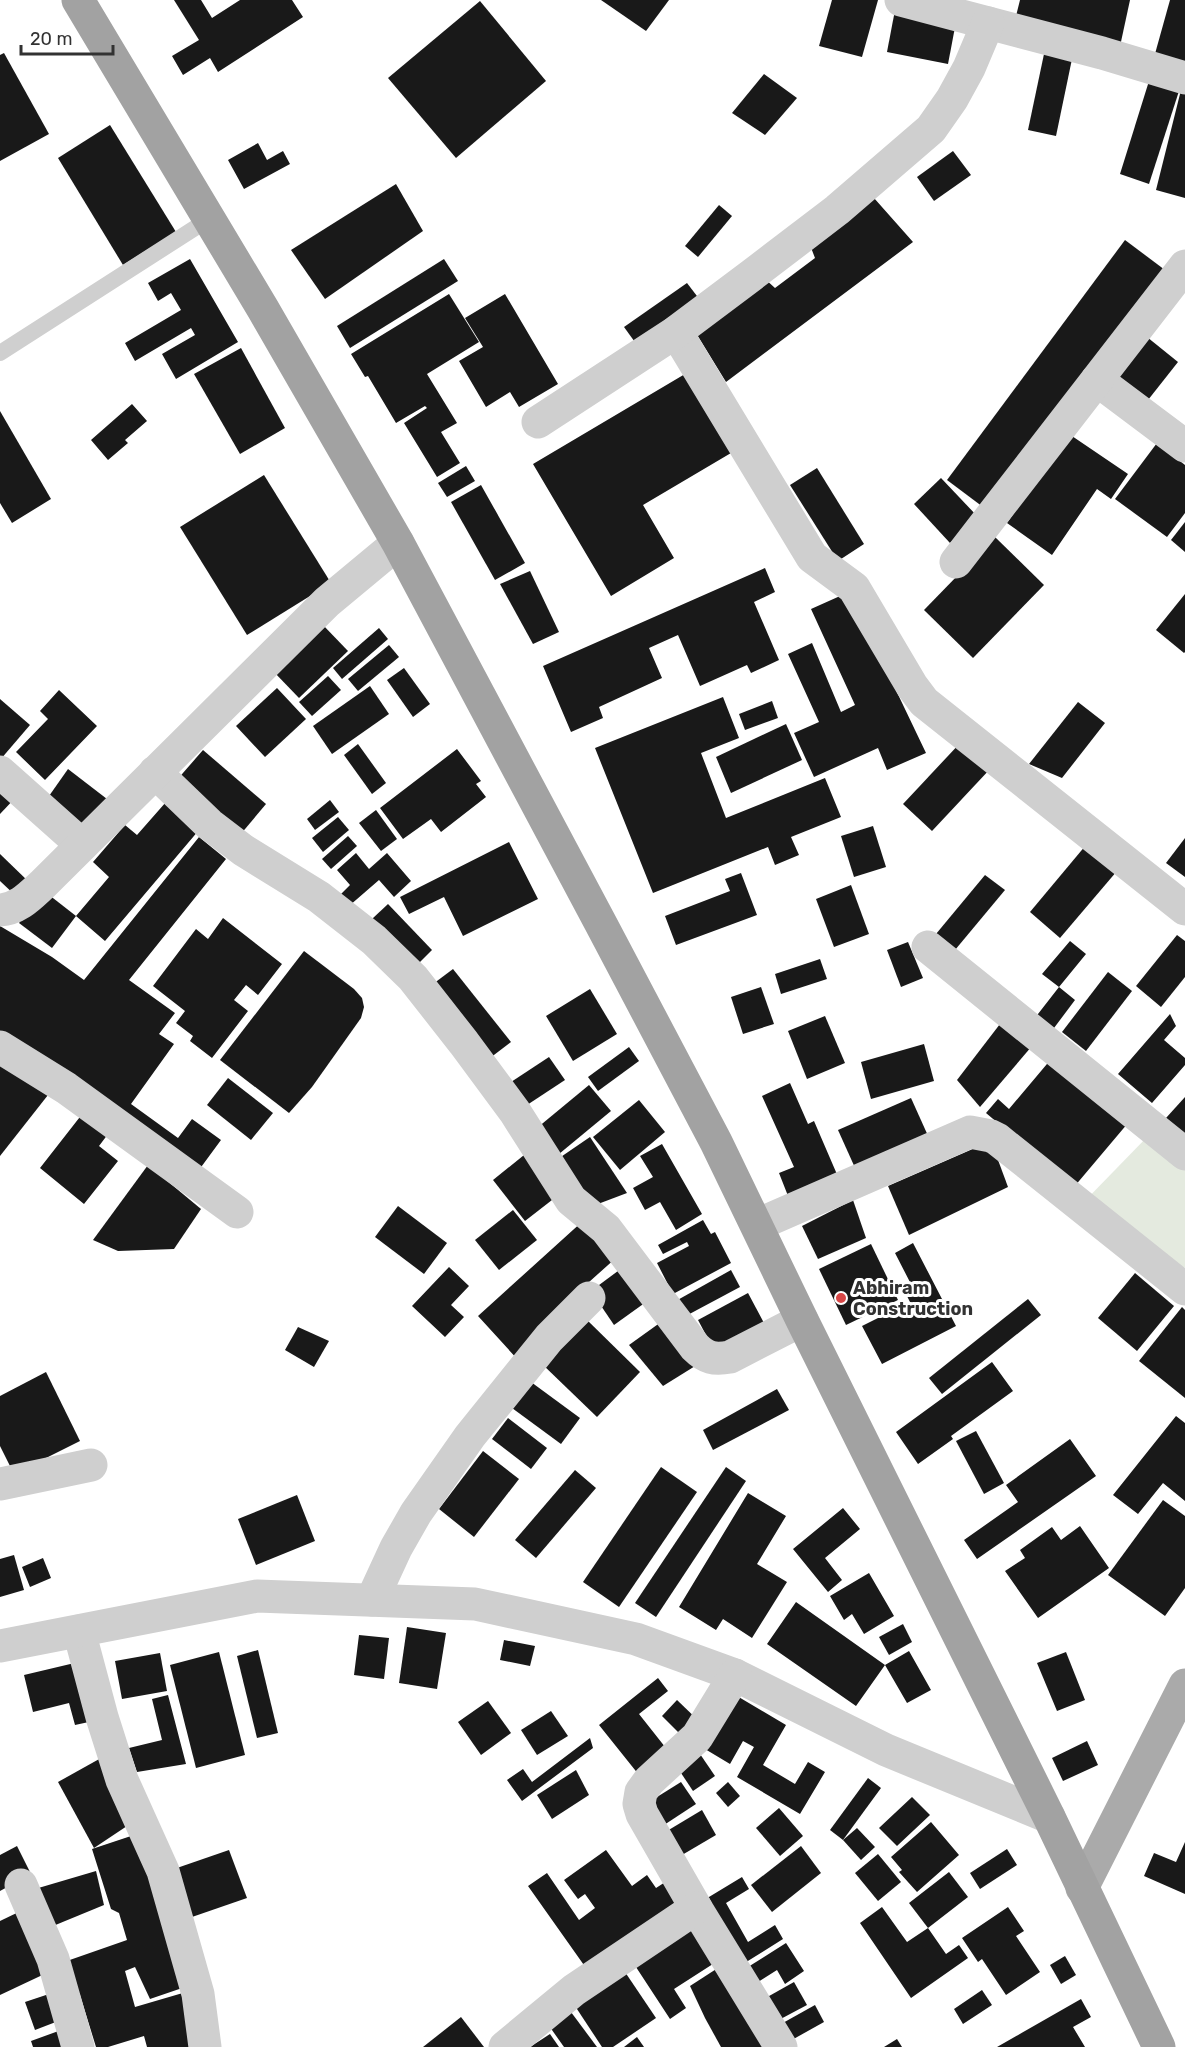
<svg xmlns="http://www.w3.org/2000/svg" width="1185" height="2047" font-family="Rubik,sans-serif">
  <rect width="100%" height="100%" fill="#fff"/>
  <polygon fill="#e4eadf" points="1149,1135 1185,1167 1185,1268 1079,1207"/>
  <g fill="#191919">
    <polygon points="174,0 201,0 212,18 240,0 292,0 303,17 218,72 210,58 183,75 172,56 199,40"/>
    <polygon points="601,0 669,0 646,31"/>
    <polygon points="832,0 878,0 862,57 819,46"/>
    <polygon points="1020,0 1130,0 1119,51 1013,28"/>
    <polygon points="1170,0 1185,0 1185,70 1153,61"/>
    <polygon points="480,1 546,81 456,158 388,78"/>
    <polygon points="895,10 956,22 948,64 887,52"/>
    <polygon points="4,53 49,134 0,161 0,55"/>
    <polygon points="1044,54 1072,59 1056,136 1028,130"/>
    <polygon points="764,74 797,98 765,135 732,113"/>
    <polygon points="1184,78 1185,78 1185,198 1156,190"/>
    <polygon points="1149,81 1179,91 1149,184 1120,174"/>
    <polygon points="110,125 176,232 123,265 58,158"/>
    <polygon points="258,143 267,160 283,151 290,164 244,189 228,160"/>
    <polygon points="953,151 971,175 934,201 917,177"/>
    <polygon points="396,184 423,231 325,299 291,250"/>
    <polygon points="874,198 913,242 726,382 696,333 764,278 775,288 815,258 810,245"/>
    <polygon points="719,205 732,216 698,257 685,246"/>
    <polygon points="1125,240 1169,273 991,513 947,480"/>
    <polygon points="190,259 238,342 176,379 162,354 195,335 191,328 135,361 125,343 181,310 171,293 158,301 148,283"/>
    <polygon points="444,259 458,281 350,348 337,326"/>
    <polygon points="687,283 700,300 637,345 624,327"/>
    <polygon points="449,294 479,342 427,374 457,423 441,432 460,463 437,477 404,423 427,408 425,406 396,423 368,376 365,377 351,354"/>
    <polygon points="505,294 558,384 519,407 510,392 486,407 459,361 483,347 465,318"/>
    <polygon points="1147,337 1178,362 1148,400 1117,375"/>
    <polygon points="241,348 285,428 240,454 194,374"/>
    <polygon points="685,374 731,453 643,505 674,558 611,596 533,464"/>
    <polygon points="132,404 147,421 125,440 128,443 108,460 91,440"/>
    <polygon points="0,411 51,499 12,523 0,503"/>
    <polygon points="1069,434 1128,474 1111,499 1097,489 1052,555 1007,523"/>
    <polygon points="1157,443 1185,465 1185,513 1167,537 1115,499"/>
    <polygon points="466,466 475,481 447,497 438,483"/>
    <polygon points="817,468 864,544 838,561 790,485"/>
    <polygon points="264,475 331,583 247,635 180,527"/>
    <polygon points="941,478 978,517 950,543 914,504"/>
    <polygon points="481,485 525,563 495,580 451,502"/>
    <polygon points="1185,522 1185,552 1171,540"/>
    <polygon points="995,537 1044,585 973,658 924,610"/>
    <polygon points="765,568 775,592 754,602 779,660 751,673 747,665 700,686 678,635 649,648 662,678 599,707 603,718 571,732 543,666"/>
    <polygon points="530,571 559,632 533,644 500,584"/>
    <polygon points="849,592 926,753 887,770 878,748 814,777 794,733 819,722 788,654 812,643 841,712 855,705 811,609"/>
    <polygon points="1185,594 1185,652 1184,653 1156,630"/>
    <polygon points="322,624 348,651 299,698 273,671"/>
    <polygon points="379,628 388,639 342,679 333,668"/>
    <polygon points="389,645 399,657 358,691 348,679"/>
    <polygon points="404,668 430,704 413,717 387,680"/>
    <polygon points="328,676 341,690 312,716 299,702"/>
    <polygon points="370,686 389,714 332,754 313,726"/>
    <polygon points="277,688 306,719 265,757 236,726"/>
    <polygon points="59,690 97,726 45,780 16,752 48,719 40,711"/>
    <polygon points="723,697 739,738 701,753 726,818 825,778 841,817 791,837 799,855 775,865 768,847 653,893 595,748"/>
    <polygon points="0,699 30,725 0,760"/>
    <polygon points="772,701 778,718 745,730 739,714"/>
    <polygon points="1078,702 1105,723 1062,778 1029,764"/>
    <polygon points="786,724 802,760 731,793 716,757"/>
    <polygon points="962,741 991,768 932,831 903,804"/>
    <polygon points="358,744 386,783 372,794 344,755"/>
    <polygon points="457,749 481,781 476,784 486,797 441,832 431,819 403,839 380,808"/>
    <polygon points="203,750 266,804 240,835 176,781"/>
    <polygon points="68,769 107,799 74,836 42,806"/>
    <polygon points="0,780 17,796 0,814"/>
    <polygon points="330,800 339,812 315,830 307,819"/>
    <polygon points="166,802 199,830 105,941 76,916 109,877 93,862 125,825 137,835"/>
    <polygon points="376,810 397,839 381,851 359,823"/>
    <polygon points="338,817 349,830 323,852 312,838"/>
    <polygon points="873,826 886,867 854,877 841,836"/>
    <polygon points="348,836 357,846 331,869 322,859"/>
    <polygon points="199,837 226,859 129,980 175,1013 159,1034 174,1044 131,1104 178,1138 192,1119 221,1140 196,1174 0,1033 0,926 52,957 84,980"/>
    <polygon points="1185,838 1185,877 1166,863"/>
    <polygon points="509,842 538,899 463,936 444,897 409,914 400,897"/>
    <polygon points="1086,845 1117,871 1060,938 1030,912"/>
    <polygon points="356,853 369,869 387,853 411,881 394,897 379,880 349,906 340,895 350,885 337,870"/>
    <polygon points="0,854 30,883 17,897 0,881"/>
    <polygon points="741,873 757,915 676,945 665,916 730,891 725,879"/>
    <polygon points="985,875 1005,890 950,956 931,940"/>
    <polygon points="851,885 869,934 834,947 816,899"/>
    <polygon points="44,891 76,916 52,948 19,923"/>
    <polygon points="388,904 432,950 416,966 372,919"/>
    <polygon points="223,918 282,964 258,995 246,985 234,1000 248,1011 212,1058 190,1041 193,1036 176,1023 185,1011 153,986 196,929 208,939"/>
    <polygon points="1177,935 1185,941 1185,977 1161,1007 1136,986"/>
    <polygon points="1070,941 1086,954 1059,987 1075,1000 1048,1036 1031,1023 1059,987 1042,974"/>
    <polygon points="908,942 923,978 901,987 887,950"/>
    <polygon points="304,951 354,989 362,998 364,1007 361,1018 312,1087 289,1113 220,1060"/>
    <polygon points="820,959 827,979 781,994 775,974"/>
    <polygon points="453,969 511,1042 490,1058 433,984"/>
    <polygon points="1108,972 1132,991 1086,1051 1062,1032"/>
    <polygon points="761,987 774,1024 743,1034 731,997"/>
    <polygon points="590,989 617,1034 573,1061 546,1016"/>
    <polygon points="1170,1014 1176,1026 1164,1040 1185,1058 1185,1065 1152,1103 1118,1074"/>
    <polygon points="825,1016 845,1063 807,1079 788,1031"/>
    <polygon points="1000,1024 1032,1046 980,1107 957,1080"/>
    <polygon points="924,1044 934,1081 871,1099 861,1062"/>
    <polygon points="629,1047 639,1061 598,1091 588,1077"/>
    <polygon points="549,1057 565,1080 524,1107 508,1084"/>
    <polygon points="1052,1058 1128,1123 1074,1187 986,1113 998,1099 1009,1109"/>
    <polygon points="0,1062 48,1095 0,1156"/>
    <polygon points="228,1078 273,1113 251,1140 207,1105"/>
    <polygon points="790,1083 808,1124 814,1121 839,1179 790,1201 779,1173 794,1167 762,1096"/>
    <polygon points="589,1085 611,1111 559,1154 537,1128"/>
    <polygon points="1185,1097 1185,1136 1166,1118"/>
    <polygon points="911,1098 929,1138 856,1170 838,1130"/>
    <polygon points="639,1100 665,1132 620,1170 593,1137"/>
    <polygon points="83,1113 108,1134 99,1146 118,1161 84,1204 40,1168"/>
    <polygon points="590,1137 627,1193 590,1207 552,1163"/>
    <polygon points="991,1141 1008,1187 909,1235 888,1186"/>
    <polygon points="662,1144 702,1214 676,1230 660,1202 645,1210 633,1188 653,1177 640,1156"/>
    <polygon points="529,1151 561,1193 525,1221 493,1180"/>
    <polygon points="148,1165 201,1209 174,1249 118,1251 93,1240"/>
    <polygon points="853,1200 866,1238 818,1259 802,1226"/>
    <polygon points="398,1206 447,1243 424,1274 375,1237"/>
    <polygon points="513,1210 537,1240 499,1270 475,1240"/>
    <polygon points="584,1220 617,1257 579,1291 519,1361 478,1316"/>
    <polygon points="703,1220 711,1234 715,1232 731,1263 673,1294 657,1263 689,1246 687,1242 663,1254 658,1245"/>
    <polygon points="913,1243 956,1326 882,1364 862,1326 910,1302 905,1292 913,1288 895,1253"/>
    <polygon points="871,1244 898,1300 846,1325 819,1269"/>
    <polygon points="626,1265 653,1297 614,1325 591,1291"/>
    <polygon points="449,1267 469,1286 451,1305 464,1317 445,1337 412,1306"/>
    <polygon points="731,1270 740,1287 682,1318 674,1302"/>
    <polygon points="1135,1273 1174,1306 1137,1351 1098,1318"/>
    <polygon points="748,1293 764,1323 714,1350 698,1320"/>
    <polygon points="1028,1299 1041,1315 942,1394 929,1378"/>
    <polygon points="1182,1307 1185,1310 1185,1398 1139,1361"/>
    <polygon points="668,1317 700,1363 663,1386 629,1345"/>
    <polygon points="585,1318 640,1372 597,1417 541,1363"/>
    <polygon points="298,1327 329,1341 314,1367 285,1350"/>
    <polygon points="992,1362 1013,1391 951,1436 953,1439 918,1464 896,1432"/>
    <polygon points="46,1372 80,1441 14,1474 0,1446 0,1396"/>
    <polygon points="531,1382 580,1418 561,1444 512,1408"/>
    <polygon points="777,1389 789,1410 713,1450 703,1430"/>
    <polygon points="1176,1416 1185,1423 1185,1501 1163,1483 1138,1514 1113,1495"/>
    <polygon points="508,1418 547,1448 531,1469 492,1439"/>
    <polygon points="976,1431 1004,1483 984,1494 956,1441"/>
    <polygon points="1070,1439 1096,1476 977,1559 964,1540 1018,1502 1006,1485"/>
    <polygon points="483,1451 519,1479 474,1537 439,1509"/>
    <polygon points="661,1467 697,1492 619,1607 583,1582"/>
    <polygon points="726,1467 746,1481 656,1617 635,1603"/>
    <polygon points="575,1470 596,1488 536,1558 515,1540"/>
    <polygon points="748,1493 786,1516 757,1564 787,1582 752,1638 723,1619 716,1630 679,1607"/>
    <polygon points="297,1495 315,1541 256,1565 238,1519"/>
    <polygon points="1163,1500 1185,1516 1185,1588 1165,1616 1108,1575"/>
    <polygon points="843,1508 860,1529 825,1558 842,1580 828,1592 793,1549"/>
    <polygon points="1080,1526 1109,1568 1038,1618 1005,1571 1025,1558 1020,1550 1052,1527 1061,1540"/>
    <polygon points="14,1555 24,1590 0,1597 0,1559"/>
    <polygon points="43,1558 51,1578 30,1587 22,1567"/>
    <polygon points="869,1573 894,1616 864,1634 852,1614 844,1620 830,1596"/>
    <polygon points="796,1602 885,1665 909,1651 931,1690 907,1703 885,1665 856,1706 767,1644"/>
    <polygon points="903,1624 912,1642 889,1655 879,1637"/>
    <polygon points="407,1627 446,1633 437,1689 399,1683"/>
    <polygon points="359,1635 389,1638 384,1679 354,1675"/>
    <polygon points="504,1640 535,1646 530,1666 500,1660"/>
    <polygon points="258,1650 278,1733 257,1738 237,1656"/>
    <polygon points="219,1652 245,1755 196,1768 170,1665"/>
    <polygon points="1066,1652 1085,1700 1057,1711 1037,1663"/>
    <polygon points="160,1653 167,1691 122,1699 115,1661"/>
    <polygon points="83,1661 98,1720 75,1725 69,1703 33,1712 24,1675"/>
    <polygon points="658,1678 668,1691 639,1714 673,1757 643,1780 599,1725"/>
    <polygon points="168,1695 186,1764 137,1772 129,1748 162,1740 152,1699"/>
    <polygon points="737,1696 786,1725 763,1765 795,1784 808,1762 825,1772 800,1814 737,1777 754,1747 743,1741 730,1764 705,1749"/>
    <polygon points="677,1700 703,1725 687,1741 662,1716"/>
    <polygon points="488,1701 511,1733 481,1755 458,1722"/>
    <polygon points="551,1711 568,1736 537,1755 521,1730"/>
    <polygon points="590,1738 593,1748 522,1801 507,1780 523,1769 532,1782"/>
    <polygon points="1087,1741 1098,1765 1063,1781 1052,1758"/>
    <polygon points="700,1754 715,1776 693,1791 679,1770"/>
    <polygon points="101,1758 133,1822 94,1848 58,1782"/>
    <polygon points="576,1770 589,1795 552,1819 537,1795"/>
    <polygon points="868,1778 881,1788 843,1840 830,1830"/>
    <polygon points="681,1782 696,1804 664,1825 649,1802"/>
    <polygon points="728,1782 740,1796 728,1807 716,1793"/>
    <polygon points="912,1797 930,1815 897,1846 879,1828"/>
    <polygon points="779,1808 803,1836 780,1856 756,1828"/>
    <polygon points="702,1810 716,1835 682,1855 667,1831"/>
    <polygon points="931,1822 959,1855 917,1892 899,1872 902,1870 891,1857"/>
    <polygon points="857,1828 875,1847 861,1860 843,1840"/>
    <polygon points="137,1834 191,1985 150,1999 135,1967 125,1971 135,2007 193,1990 200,2047 147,2047 144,2036 108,2047 96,2047 80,1995 64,1962 127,1940 119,1913 111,1909 92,1849"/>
    <polygon points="1185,1842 1185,1894 1144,1876 1154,1853 1176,1862"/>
    <polygon points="17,1846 31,1874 0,1891 0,1855"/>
    <polygon points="801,1846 821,1873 772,1912 751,1885"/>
    <polygon points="1007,1849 1017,1865 980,1889 970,1873"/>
    <polygon points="229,1850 247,1898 192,1917 174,1869"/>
    <polygon points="606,1850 632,1886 647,1875 656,1888 673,1877 686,1902 586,1968 528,1886 547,1873 579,1920 595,1908 585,1894 578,1899 564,1880"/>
    <polygon points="878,1854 901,1882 878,1901 855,1873"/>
    <polygon points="96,1871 104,1905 53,1926 35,1889"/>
    <polygon points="949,1872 968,1897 928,1928 909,1903"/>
    <polygon points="742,1877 749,1889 726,1903 748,1942 775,1925 783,1939 743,1964 704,1900"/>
    <polygon points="882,1907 907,1942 928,1928 946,1954 959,1945 968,1958 911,1998 860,1923"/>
    <polygon points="1008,1907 1024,1931 1016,1936 1040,1972 1006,1995 982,1959 978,1962 962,1938"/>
    <polygon points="27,1908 53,1970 0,1995 0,1921"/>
    <polygon points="692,1926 716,1962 674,1989 686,2008 670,2019 634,1964"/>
    <polygon points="786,1943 804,1971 785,1984 777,1970 758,1982 748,1967"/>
    <polygon points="1065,1956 1076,1975 1061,1984 1050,1965"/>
    <polygon points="724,1964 775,2047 721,2047 705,2018 690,1986"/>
    <polygon points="625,1972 656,2018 613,2047 602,2047 575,2006"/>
    <polygon points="794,1982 807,2005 775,2022 762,2000"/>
    <polygon points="982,1990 992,2005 963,2024 954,2009"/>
    <polygon points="52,1993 61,2020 35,2030 25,2002"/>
    <polygon points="1081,1999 1091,2017 1073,2027 1085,2047 997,2047"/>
    <polygon points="815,2005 824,2022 790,2041 781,2024"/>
    <polygon points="568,2008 597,2047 564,2047 547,2023"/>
    <polygon points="461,2017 484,2047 423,2047"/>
    <polygon points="64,2029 70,2047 33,2047 31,2041"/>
    <polygon points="550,2034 559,2047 530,2047"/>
    <polygon points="637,2037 644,2047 624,2047"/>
    <polygon points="897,2039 902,2047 884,2047"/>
  </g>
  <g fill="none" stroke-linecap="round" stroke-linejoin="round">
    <polyline stroke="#cfcfcf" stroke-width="16" points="0,353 209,219"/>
    <g stroke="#cfcfcf" stroke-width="33">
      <polyline points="901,0 1102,53 1185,78"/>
      <polyline points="676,332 812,557 854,588 912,686 924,702 1185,909"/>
      <polyline points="1097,380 1185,446"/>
      <polyline points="538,422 676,332 752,275 837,210 931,129 952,99 969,68 988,23"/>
      <polyline points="956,562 1185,266"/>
      <polyline points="0,772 82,845"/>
      <path d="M155 772 209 824 243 850 319 897 374 940 413 978 464 1043 515 1112 571 1200 606 1229 695 1347C706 1358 714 1360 730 1357L802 1320"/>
      <path d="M0 910C18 909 30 896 42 885L327 602 398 543"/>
      <polyline points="928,947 1185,1154"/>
      <polyline points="0,1047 66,1088 237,1212"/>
      <polyline points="757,1225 970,1132 991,1136 997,1139 1185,1289"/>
      <polyline points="0,1484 91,1465"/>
      <polyline points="372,1600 396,1548 416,1513 470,1436 549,1338 589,1298"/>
      <polyline points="79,1631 102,1717 122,1780 163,1871 198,1994 205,2047"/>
      <polyline points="0,1646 257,1596 475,1604 636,1639 735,1675 886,1750 1049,1817"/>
      <polyline points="735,1675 697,1737 649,1781 641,1792 639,1804 642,1814 696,1908 781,2047"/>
      <polyline points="21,1885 53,1959 78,2047"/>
      <polyline points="505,2047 574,1990 696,1908"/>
    </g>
    <polyline stroke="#aaa" stroke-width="33" points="1082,1888 1185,1685"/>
    <polyline stroke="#a2a2a2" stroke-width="33" points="78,0 263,309 398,543 601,924 716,1142 802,1320 1049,1817 1159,2047"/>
  </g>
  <circle fill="#d74646" stroke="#fff" stroke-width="2" cx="841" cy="1298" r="6"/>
  <g text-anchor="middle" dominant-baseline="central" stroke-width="6" stroke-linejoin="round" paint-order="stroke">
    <g font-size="18" font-weight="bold" fill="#323232" stroke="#fff" text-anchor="start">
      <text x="853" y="1288">Abhiram<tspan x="853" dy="21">Construction</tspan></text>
    </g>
  </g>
  <path d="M21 45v9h92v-9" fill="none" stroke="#323232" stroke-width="3"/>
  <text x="30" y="45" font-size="18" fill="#323232" stroke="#ffffff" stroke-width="4.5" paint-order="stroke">20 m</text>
</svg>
